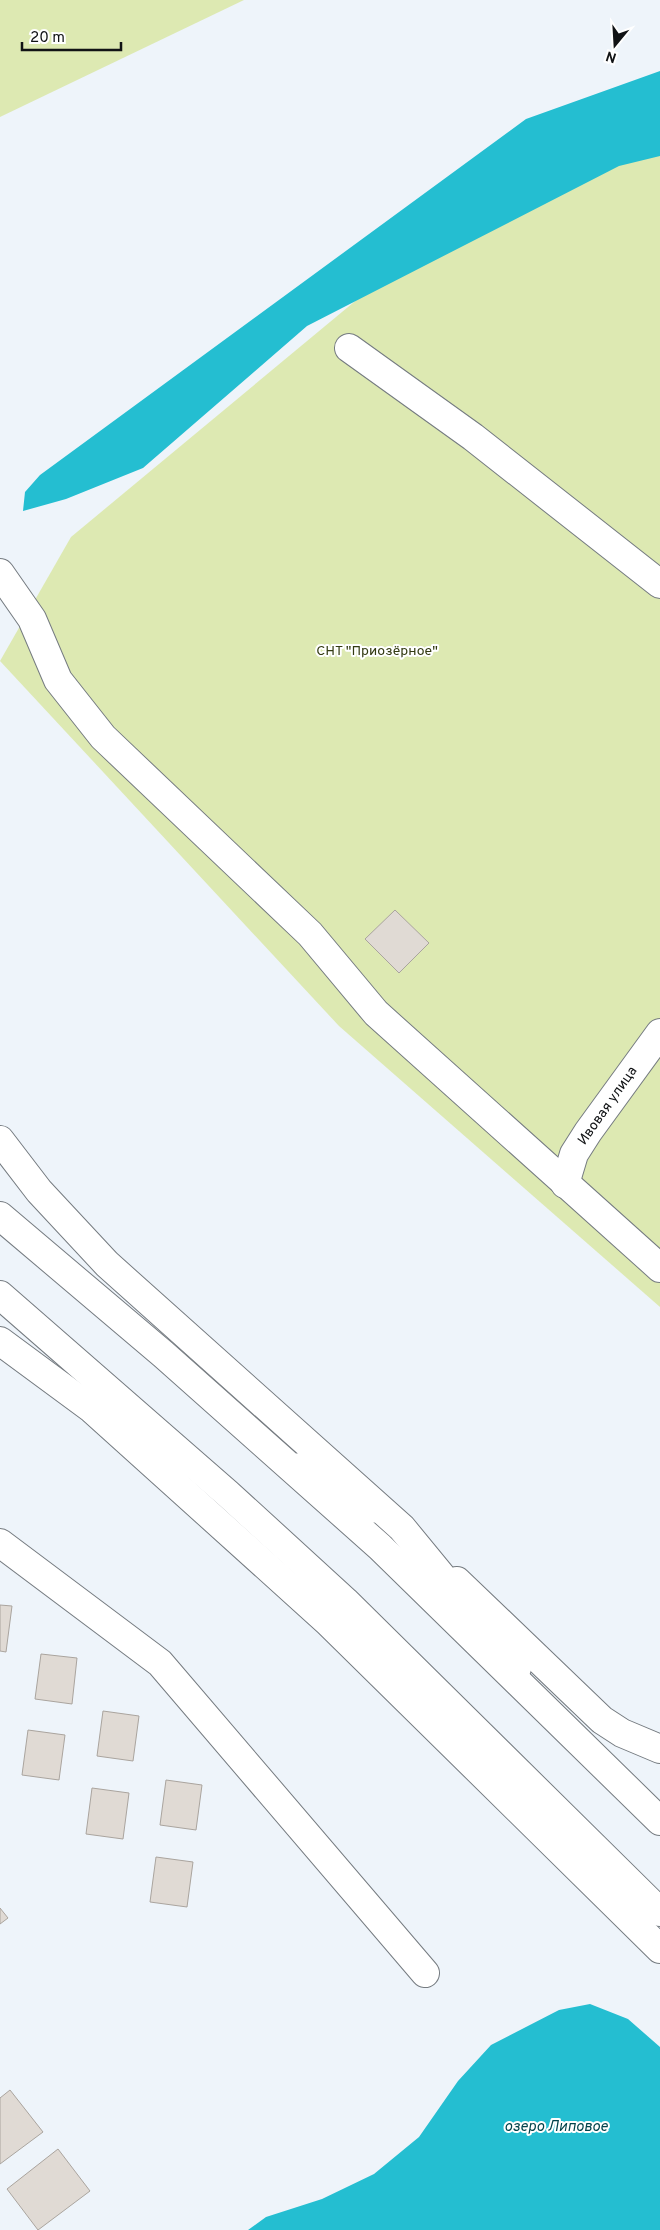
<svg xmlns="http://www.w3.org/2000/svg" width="660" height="2230" font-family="Overpass,sans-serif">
  <rect width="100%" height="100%" fill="#eef4fa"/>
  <g fill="#dde9b2">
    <polygon points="0,0 244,0 0,117"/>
    <polygon points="660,124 660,1307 339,1026 0,661 71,537 524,161"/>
  </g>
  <g fill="#24bed1">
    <polygon points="660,71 660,156 619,166 307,326 143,468 66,499 23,511 25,492 40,475 526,119"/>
    <polygon points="590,2004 628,2019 660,2047 660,2230 248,2230 266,2217 322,2199 374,2174 419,2137 458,2081 491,2045 559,2010"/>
  </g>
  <g fill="#e0dad4" stroke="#aaa49e">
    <polygon points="395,910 429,943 399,973 365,939"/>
    <polygon points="0,1605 12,1606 6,1652 0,1651"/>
    <polygon points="41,1654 77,1658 72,1704 35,1699"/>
    <polygon points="103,1711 139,1716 133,1761 97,1756"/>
    <polygon points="28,1730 65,1735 59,1780 22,1775"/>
    <polygon points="166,1780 202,1785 196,1830 160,1825"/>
    <polygon points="92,1788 129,1793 123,1839 86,1834"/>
    <polygon points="156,1857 193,1862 187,1907 150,1902"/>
    <polygon points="0,1908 8,1918 0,1924"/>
    <polygon points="10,2090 43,2132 0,2164 0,2098"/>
    <polygon points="58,2149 90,2191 38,2230 7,2189"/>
  </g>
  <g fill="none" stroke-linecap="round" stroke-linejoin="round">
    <g stroke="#757b80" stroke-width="30">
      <g id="minor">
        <polyline points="349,348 473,437 660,584"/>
        <polyline points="0,573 32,619 58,680 103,737 310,934 376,1013 660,1268"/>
        <polyline points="565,1184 574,1154 588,1132 660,1033"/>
        <polyline points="300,1467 371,1509"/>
        <polyline points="0,1543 160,1663 425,1973"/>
        <polyline points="457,1581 602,1720 622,1733 660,1749"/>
      </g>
    </g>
    <g stroke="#757b80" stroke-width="30">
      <g id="major">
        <polyline points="0,1140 39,1191 107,1264 402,1528 517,1668"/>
        <polyline points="0,1341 92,1409 327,1621 660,1949"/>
      </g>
    </g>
    <g stroke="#757b80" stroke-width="30">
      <g id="highway">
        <polyline points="0,1216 163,1354 380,1547 660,1821"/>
        <polyline points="0,1295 228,1494 345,1601 660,1912"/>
      </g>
    </g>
    <use href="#minor" stroke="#fff" stroke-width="28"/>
    <use href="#major" stroke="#fff" stroke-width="28"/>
    <use href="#highway" stroke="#fff" stroke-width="28"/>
  </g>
  <g text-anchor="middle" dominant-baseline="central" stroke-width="4" stroke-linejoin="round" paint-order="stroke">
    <g font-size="14" fill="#333a12" stroke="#fff">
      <text x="377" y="651">СНТ "Приозёрное"</text>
    </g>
    <g font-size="14" fill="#111315" stroke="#fff">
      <text transform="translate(608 1106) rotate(-55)">Ивовая улица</text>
    </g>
    <g font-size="15" font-style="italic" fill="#02444c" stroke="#fff">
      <text x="556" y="2127">озеро Липовое</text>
    </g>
  </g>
  <g transform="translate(615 45) rotate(198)" stroke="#ffffff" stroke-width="4" paint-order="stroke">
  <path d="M0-4L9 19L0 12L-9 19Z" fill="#111315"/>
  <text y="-8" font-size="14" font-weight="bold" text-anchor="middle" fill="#111315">N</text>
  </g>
  <path d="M22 42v8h99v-8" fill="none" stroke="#111315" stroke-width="2.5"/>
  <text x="30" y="42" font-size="15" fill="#111315" stroke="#ffffff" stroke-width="4" paint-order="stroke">20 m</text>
</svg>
